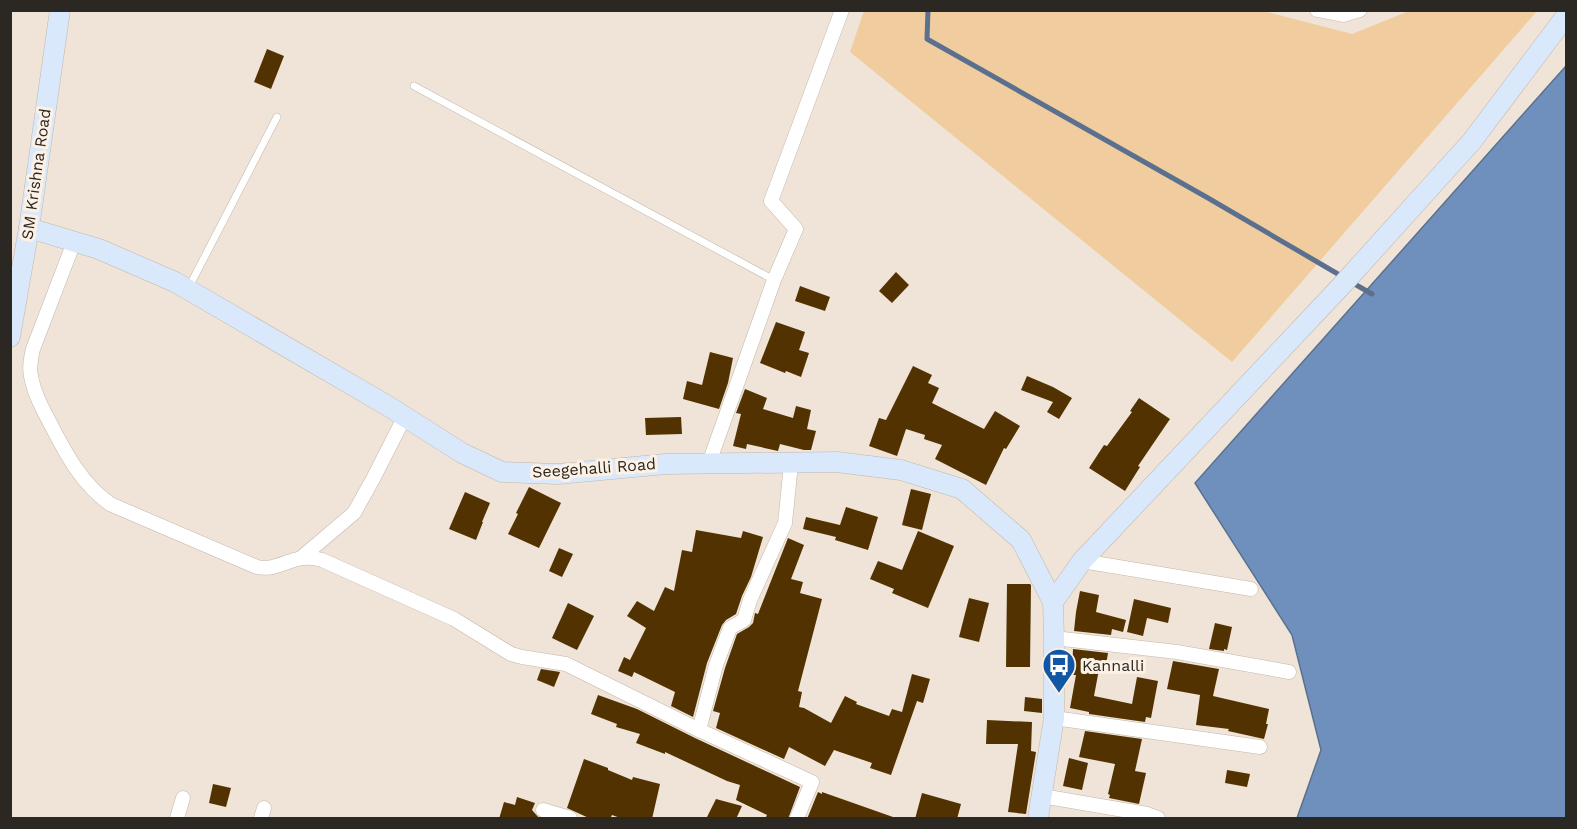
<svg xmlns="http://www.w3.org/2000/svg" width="1577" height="829" font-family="'Work Sans',sans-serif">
  <rect width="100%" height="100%" fill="#efe4d7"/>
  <polygon fill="#f1cc9e" points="864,11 1263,11 1352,34 1409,11 1537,11 1232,362 850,52"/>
  <polygon fill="#6f90bc" stroke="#5b708e" stroke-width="1.5" points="1566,66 1566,818 1297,818 1321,750 1292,635 1195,483"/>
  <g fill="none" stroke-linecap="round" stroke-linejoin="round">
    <g stroke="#5b708e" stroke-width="5">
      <polyline points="928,10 927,39 1208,198 1343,277"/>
      <polyline points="1351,282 1372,294"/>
    </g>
  </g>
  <g fill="#523200">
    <polygon points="267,49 284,56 271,89 254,82"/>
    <polygon points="896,272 909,285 892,303 879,291"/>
    <polygon points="800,286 830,297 825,311 795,301"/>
    <polygon points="776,322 805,332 799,350 809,353 801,377 786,371 785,373 760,363"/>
    <polygon points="710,352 733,358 728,383 719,409 683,399 687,381 702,385"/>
    <polygon points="913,366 932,375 928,383 939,388 932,403 984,429 995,411 1020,426 1006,449 1004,448 986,485 935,459 942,445 924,439 925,435 906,429 897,456 869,446 879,418 886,420"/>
    <polygon points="1027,376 1053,387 1072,398 1059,419 1047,412 1053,402 1021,390"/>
    <polygon points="745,389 767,398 763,409 793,418 796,406 811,410 807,429 816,431 811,450 804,450 780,444 778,451 747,444 746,449 733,446 741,414 736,413"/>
    <polygon points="1139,398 1170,419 1138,466 1140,467 1125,491 1089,468 1104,445 1107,446 1132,412 1130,411"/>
    <polygon points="681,417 682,434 646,435 645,418"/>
    <polygon points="529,487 561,503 539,548 508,534 518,514 516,513"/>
    <polygon points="911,489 931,494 922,530 902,525"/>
    <polygon points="465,492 490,503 482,522 483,522 476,540 449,529"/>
    <polygon points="846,507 878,517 868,550 835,540 836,537 803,529 806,517 840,525"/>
    <polygon points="696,530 741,538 743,531 763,537 751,577 742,596 736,614 726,620 722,625 707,663 693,717 671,706 675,692 634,672 632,677 618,671 624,657 630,660 646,628 627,616 637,601 654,611 665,587 674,591 682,550 692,552"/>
    <polygon points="918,531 954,546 928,608 892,593 894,589 870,579 878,561 902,570"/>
    <polygon points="788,538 804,545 791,579 803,582 800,593 822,599 798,691 802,692 799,707 804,708 831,723 845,696 857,702 856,704 889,716 892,709 902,712 912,674 930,679 923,703 917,701 891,775 870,768 872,763 834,750 825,766 789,747 784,759 716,728 720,713 713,711 725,668 737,634 749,627 753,623 755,613 758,614"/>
    <polygon points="559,548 573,554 562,577 549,571"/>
    <polygon points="1007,584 1030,584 1031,585 1030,667 1006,667"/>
    <polygon points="1080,591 1099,595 1096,612 1126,620 1123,632 1112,629 1111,635 1074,631 1076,612"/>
    <polygon points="969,598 989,603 979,642 959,637"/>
    <polygon points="1134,599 1171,608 1168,623 1147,618 1143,636 1127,632"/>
    <polygon points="568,603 594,616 577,650 552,638"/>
    <polygon points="1215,623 1232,627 1227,650 1224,649 1224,651 1209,649"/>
    <polygon points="1073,649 1108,653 1106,665 1100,664 1094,696 1132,704 1137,677 1158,681 1151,718 1146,717 1145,722 1089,714 1089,712 1070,708 1076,675 1072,675"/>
    <polygon points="1173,661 1219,669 1213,696 1269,709 1266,724 1268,724 1264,739 1228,731 1229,729 1196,725 1200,695 1167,689"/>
    <polygon points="541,669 560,672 554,687 537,680"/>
    <polygon points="598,695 637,709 695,738 800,787 788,819 765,819 767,815 736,800 740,785 727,781 665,752 665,754 636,743 640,734 616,727 617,724 591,714"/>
    <polygon points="1025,697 1042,699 1042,713 1024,711"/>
    <polygon points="987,720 1032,722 1031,751 1036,752 1026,814 1008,812 1018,744 986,744"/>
    <polygon points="1085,731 1142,739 1135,771 1146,773 1139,804 1109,798 1110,795 1108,794 1115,764 1079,757"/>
    <polygon points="1069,758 1088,763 1082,790 1063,786"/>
    <polygon points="584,759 608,768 608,770 632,780 633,777 660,784 652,819 623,819 612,815 610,819 591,819 567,808"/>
    <polygon points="1227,770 1250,774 1247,787 1225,783"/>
    <polygon points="213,784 231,788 226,807 209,803"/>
    <polygon points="818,792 822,794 822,792 893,817 892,819 807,819"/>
    <polygon points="922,793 961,804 957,819 915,819"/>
    <polygon points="517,797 535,803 532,810 540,819 499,819 504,802 515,805"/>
    <polygon points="716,799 742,806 736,819 706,819"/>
  </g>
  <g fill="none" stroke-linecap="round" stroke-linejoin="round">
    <g stroke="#c1b7aa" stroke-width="8">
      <g id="lane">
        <polyline points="414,86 774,280"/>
        <polyline points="189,287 277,117"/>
      </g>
    </g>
    <g stroke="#c1b7aa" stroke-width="15">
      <g id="street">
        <polyline points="1317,10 1343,15 1360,10"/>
        <path d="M74 242 33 349C31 358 29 367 31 376 34 393 42 408 50 423 66 454 81 483 110 504L257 567C281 572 294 551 322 560L454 619 511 654 522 657 566 664 699 730 812 782 797 818"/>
        <polyline points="709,463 774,280 796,229 771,201 842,10"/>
        <polyline points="302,557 354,513 373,479 405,416"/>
        <polyline points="1082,561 1251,589"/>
        <polyline points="1054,638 1177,652 1289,672"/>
        <polyline points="1054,718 1260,747"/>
        <polyline points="699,730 716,665 730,628 744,620 750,600 785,523 791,464"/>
        <polyline points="1042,796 1147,814 1158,818"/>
        <polyline points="543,810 570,818"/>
        <polyline points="177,818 183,798"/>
        <polyline points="261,818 264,808"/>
      </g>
    </g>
    <g stroke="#c1b7aa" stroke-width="21">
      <g id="secondary">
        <polyline points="29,228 99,249 175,282 388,406 462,453 502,472 558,474 666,464 837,462 901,470 962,489 1021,540 1053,602"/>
        <polyline points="10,337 29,228 60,10"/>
        <polyline points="1038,818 1054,718 1054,638 1053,602 1082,561 1343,284 1472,141 1566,16"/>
      </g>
    </g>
    <use href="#lane" stroke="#fff" stroke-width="7"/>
    <use href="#street" stroke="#fff" stroke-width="14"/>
    <use href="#secondary" stroke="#dae8fb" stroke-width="20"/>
  </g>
  <defs>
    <g id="bus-pin" transform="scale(1.725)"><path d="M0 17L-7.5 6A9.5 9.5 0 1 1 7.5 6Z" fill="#1256a6" stroke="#fcf1e4"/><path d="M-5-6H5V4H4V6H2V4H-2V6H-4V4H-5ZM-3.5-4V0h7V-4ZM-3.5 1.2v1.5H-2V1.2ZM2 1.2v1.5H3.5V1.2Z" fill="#fff"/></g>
  </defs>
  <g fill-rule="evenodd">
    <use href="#bus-pin" x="1059" y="665"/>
  </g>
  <g text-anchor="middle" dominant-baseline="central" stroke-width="6" stroke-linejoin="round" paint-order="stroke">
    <g font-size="16" fill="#2b2722" stroke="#fcf1e4">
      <text transform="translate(36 174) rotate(-82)">SM Krishna Road</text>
      <text transform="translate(594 468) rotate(-4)">Seegehalli Road</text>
    </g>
    <g font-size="16" fill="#2b2722" stroke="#fcf1e4" text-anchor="start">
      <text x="1082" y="665">Kannalli</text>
    </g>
  </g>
  <rect width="1577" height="829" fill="none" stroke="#2b2722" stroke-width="24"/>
</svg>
